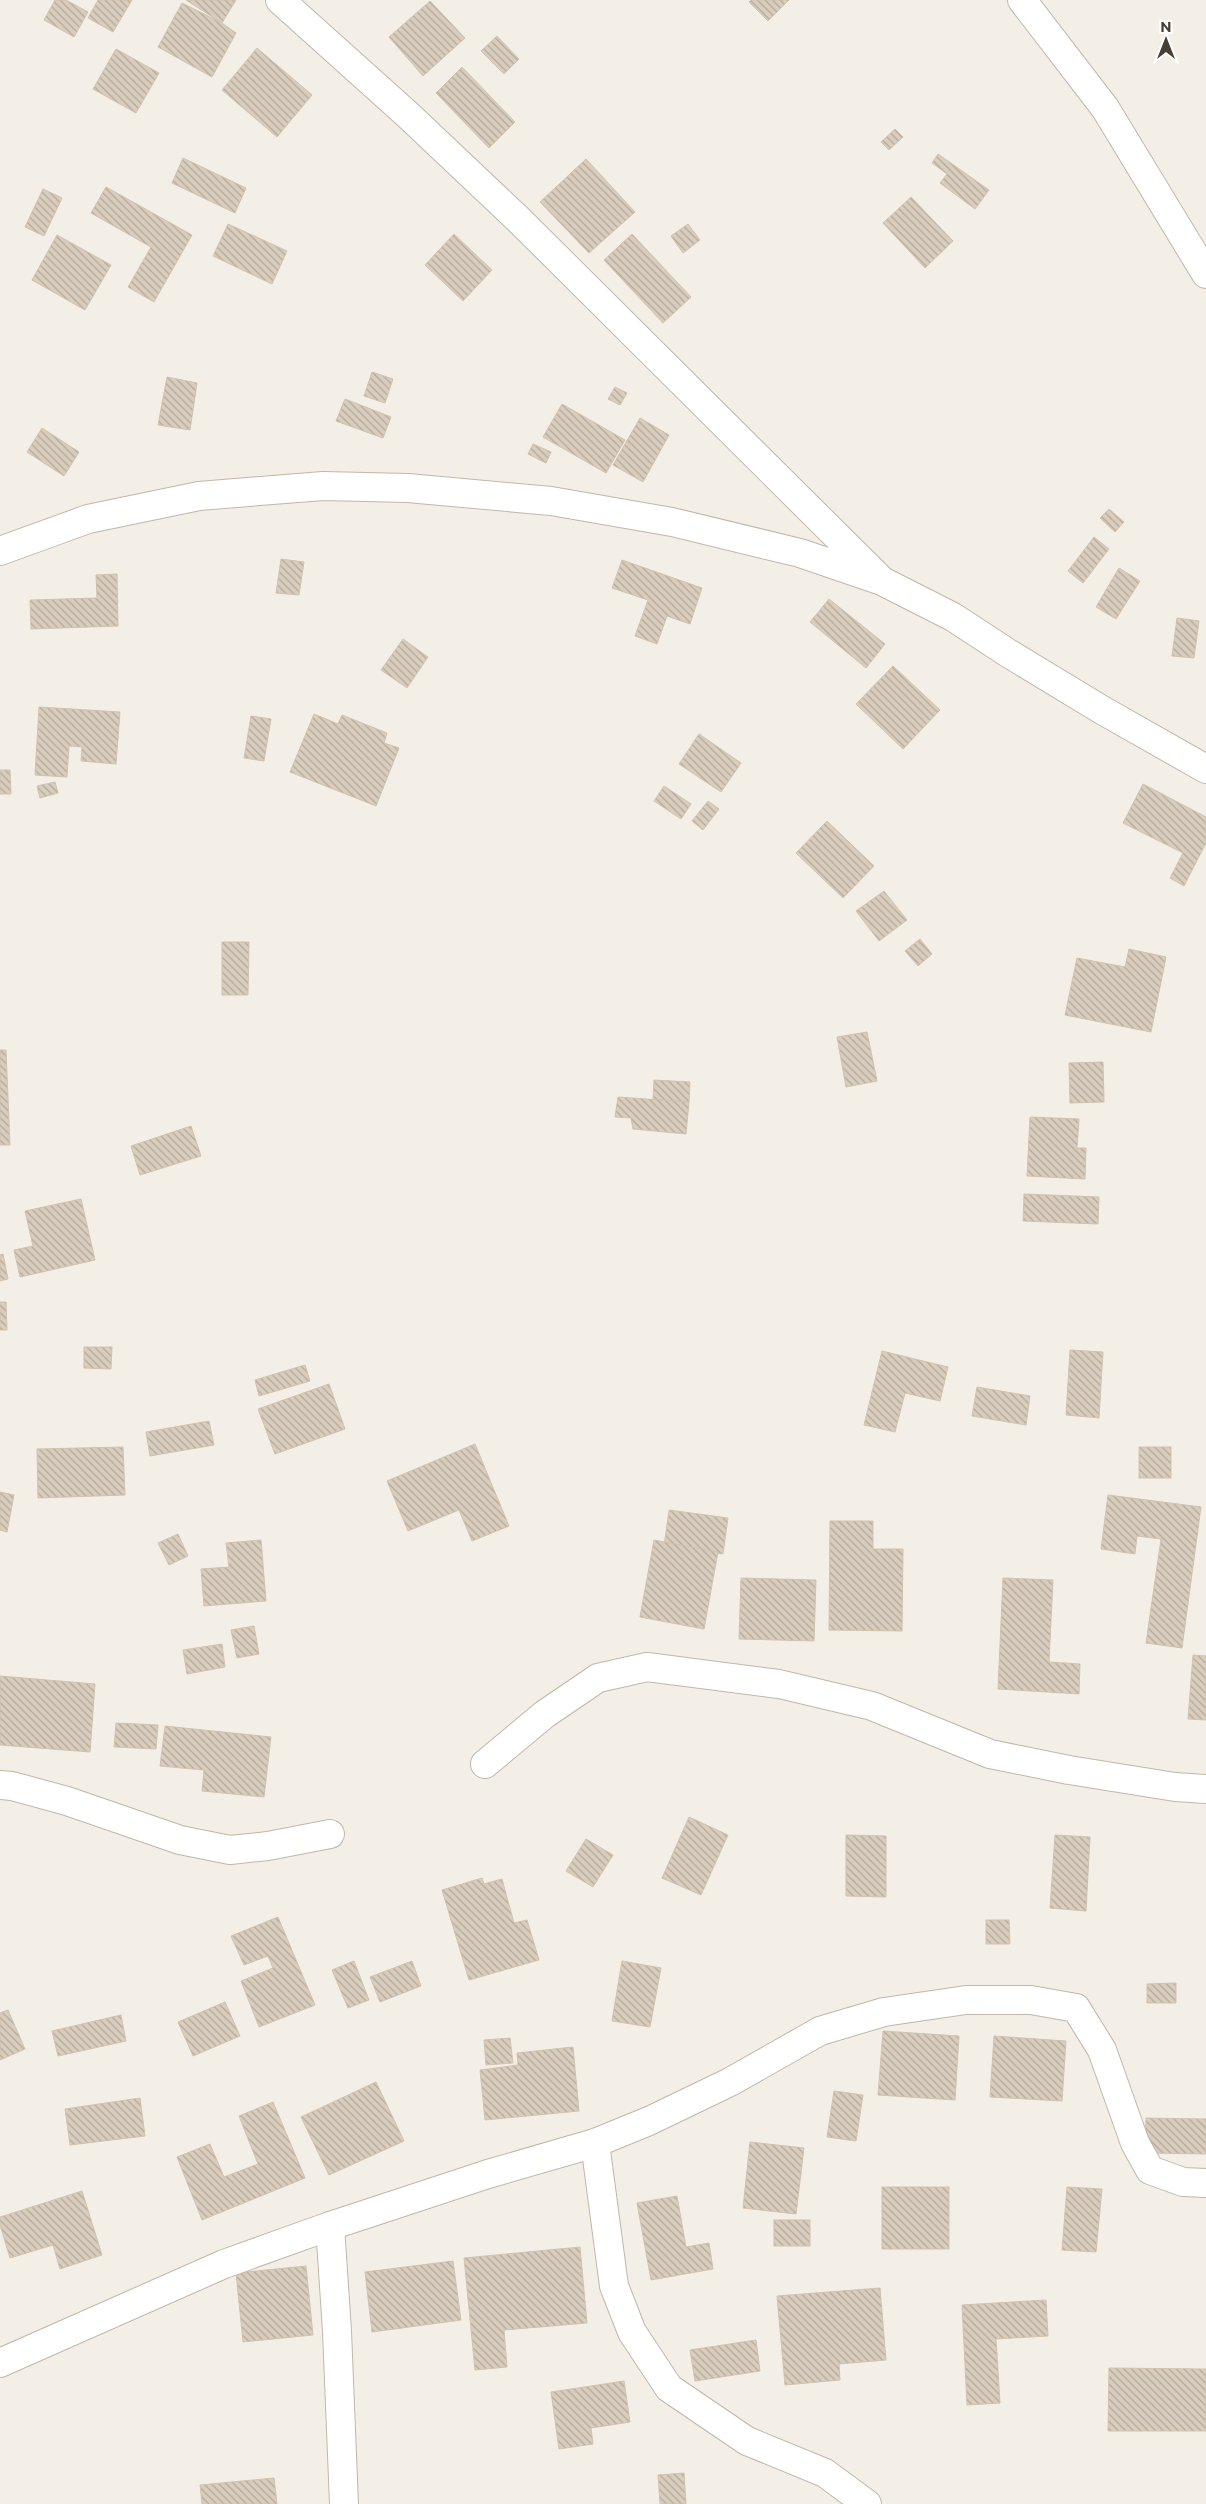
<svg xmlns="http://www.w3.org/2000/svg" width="1206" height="2504" font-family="Montserrat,sans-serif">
  <defs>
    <pattern id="building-back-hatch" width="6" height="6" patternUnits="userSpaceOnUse" patternTransform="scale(1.25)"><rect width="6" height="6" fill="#d9cdbe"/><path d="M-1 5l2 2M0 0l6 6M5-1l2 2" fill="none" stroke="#b2a89b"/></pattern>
  </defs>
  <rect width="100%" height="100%" fill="#f4efe6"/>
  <g fill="url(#building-back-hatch)" stroke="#d1c2ae">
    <polygon points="55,0 66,0 88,12 74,37 44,20"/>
    <polygon points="98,0 132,0 113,32 88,18"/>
    <polygon points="186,0 236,0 222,23"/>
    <polygon points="751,0 789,0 768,21 749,2"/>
    <polygon points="430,1 465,38 423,76 389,37"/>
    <polygon points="182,3 222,23 236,33 212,77 158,47"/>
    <polygon points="497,36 519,59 504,74 481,51"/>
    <polygon points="257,48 312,95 277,137 222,90"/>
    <polygon points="116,49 159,73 136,113 93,89"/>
    <polygon points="462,67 515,122 489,148 436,93"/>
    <polygon points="895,129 903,137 889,150 881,142"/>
    <polygon points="938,154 989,190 975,209 940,183 947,174 932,163"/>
    <polygon points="183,158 246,188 235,213 172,183"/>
    <polygon points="586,159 635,212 589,253 540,202"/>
    <polygon points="106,187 192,235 154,302 128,287 151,247 91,213"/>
    <polygon points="43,189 62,198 44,236 25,227"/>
    <polygon points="911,197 953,241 925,268 883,223"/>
    <polygon points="228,224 287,251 272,284 213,256"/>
    <polygon points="688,224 700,240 683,253 671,236"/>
    <polygon points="454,234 492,270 463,301 425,265"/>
    <polygon points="632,234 691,297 663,323 604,260"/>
    <polygon points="57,235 111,265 85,310 32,280"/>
    <polygon points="372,372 393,379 385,403 364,396"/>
    <polygon points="167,377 197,383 190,430 158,425"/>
    <polygon points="615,387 627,393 620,405 608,399"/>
    <polygon points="345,399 391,417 383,438 336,421"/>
    <polygon points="562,404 625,440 606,473 543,437"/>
    <polygon points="640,418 669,435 643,482 613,465"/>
    <polygon points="42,428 79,452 64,476 27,452"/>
    <polygon points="533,444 551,452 546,463 528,454"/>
    <polygon points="1109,509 1124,522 1115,532 1100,518"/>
    <polygon points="1094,537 1109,549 1083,583 1068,571"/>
    <polygon points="281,559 304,562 299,595 276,593"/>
    <polygon points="622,560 702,588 690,624 667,616 657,644 635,636 648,600 612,588"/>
    <polygon points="1119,568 1140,581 1116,619 1096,607"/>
    <polygon points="117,574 118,626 31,629 30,600 97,598 96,575"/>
    <polygon points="829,599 885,644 866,668 810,622"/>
    <polygon points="1177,618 1199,621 1194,658 1172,656"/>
    <polygon points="403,639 428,657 407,688 381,670"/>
    <polygon points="893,666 940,710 903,749 856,704"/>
    <polygon points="39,707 120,712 116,764 81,761 82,747 69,746 67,777 35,775"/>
    <polygon points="314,714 338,724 342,715 387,733 384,743 399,748 376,806 290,772"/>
    <polygon points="251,716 271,719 264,761 244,758"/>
    <polygon points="699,734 741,763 721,792 679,764"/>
    <polygon points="0,770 10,770 11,794 0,794"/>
    <polygon points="55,782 58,793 40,798 37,786"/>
    <polygon points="1143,784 1206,817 1206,843 1184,886 1170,878 1183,853 1123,823"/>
    <polygon points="664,786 691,804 681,819 654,801"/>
    <polygon points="708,801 719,809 703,830 692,821"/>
    <polygon points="827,821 874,866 843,898 796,853"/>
    <polygon points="884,891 907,920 879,941 856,911"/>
    <polygon points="920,939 932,954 918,966 905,951"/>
    <polygon points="222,942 249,942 248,995 222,995"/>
    <polygon points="1129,949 1166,957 1151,1032 1065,1015 1077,958 1125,967"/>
    <polygon points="867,1032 877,1081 846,1087 837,1037"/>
    <polygon points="0,1050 6,1050 10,1145 0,1145"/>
    <polygon points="1103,1062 1104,1102 1070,1103 1069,1063"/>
    <polygon points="654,1080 690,1082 689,1102 653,1100"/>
    <polygon points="618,1097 689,1102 686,1134 633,1129 631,1118 615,1117"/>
    <polygon points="1030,1117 1079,1119 1077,1148 1086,1148 1085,1179 1027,1176"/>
    <polygon points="191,1126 201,1156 140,1175 131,1146"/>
    <polygon points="1024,1194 1099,1197 1098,1224 1023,1221"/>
    <polygon points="81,1199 95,1260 20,1277 14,1250 33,1246 25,1211"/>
    <polygon points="3,1254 8,1279 0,1281 0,1255"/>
    <polygon points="0,1302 6,1302 7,1330 0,1330"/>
    <polygon points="84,1347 112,1347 111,1369 84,1368"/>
    <polygon points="1070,1350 1103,1352 1099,1418 1066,1415"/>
    <polygon points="882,1351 948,1367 940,1401 905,1393 895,1432 864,1425"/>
    <polygon points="305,1365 310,1381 259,1396 255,1380"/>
    <polygon points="329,1384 345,1429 275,1454 258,1409"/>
    <polygon points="977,1387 1030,1396 1026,1425 972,1416"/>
    <polygon points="209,1421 214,1445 150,1456 146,1432"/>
    <polygon points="475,1444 509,1526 472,1541 459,1510 408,1531 387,1481"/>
    <polygon points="123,1447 125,1495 38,1498 37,1449"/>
    <rect x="1139" y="1447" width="32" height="31"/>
    <polygon points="0,1492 14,1495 7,1532 0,1530"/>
    <polygon points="1108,1495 1201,1507 1182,1648 1146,1643 1161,1539 1137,1536 1135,1554 1101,1549"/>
    <polygon points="669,1510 728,1518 723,1554 664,1546"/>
    <polygon points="830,1521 873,1521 873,1549 903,1549 902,1631 829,1630"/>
    <polygon points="178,1534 188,1556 169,1565 158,1543"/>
    <polygon points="261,1540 266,1601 204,1606 201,1569 229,1567 226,1543"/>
    <polygon points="654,1540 718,1552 704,1629 640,1617"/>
    <polygon points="741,1578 816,1580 814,1641 739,1639"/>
    <polygon points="1003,1578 1053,1580 1049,1662 1080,1664 1079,1694 998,1689"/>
    <polygon points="254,1626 259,1654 237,1658 231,1630"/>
    <polygon points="222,1644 225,1667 187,1674 183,1650"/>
    <polygon points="1193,1655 1206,1656 1206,1720 1188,1719"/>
    <polygon points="0,1676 95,1684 90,1752 0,1745"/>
    <polygon points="116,1723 158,1725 156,1749 114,1747"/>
    <polygon points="165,1726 271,1737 264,1797 202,1791 204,1770 160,1766"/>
    <polygon points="689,1817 728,1835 701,1895 662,1878"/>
    <polygon points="846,1835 886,1836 886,1897 846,1896"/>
    <polygon points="1055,1835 1090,1837 1086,1911 1050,1908"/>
    <polygon points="586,1839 613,1855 593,1887 566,1871"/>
    <polygon points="482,1878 484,1884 502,1879 514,1923 527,1920 539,1960 469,1980 442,1890"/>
    <polygon points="278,1917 315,2005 259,2027 241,1981 273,1968 268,1956 244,1965 231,1936"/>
    <polygon points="986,1920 1009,1920 1010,1944 986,1944"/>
    <polygon points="354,1961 369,2000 348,2008 332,1970"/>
    <polygon points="412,1961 421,1986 380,2002 370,1977"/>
    <polygon points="622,1961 661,1968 650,2027 612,2021"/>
    <polygon points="1176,1983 1176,2003 1147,2003 1147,1984"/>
    <polygon points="225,2002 240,2036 193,2056 178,2022"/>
    <polygon points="8,2010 25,2049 0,2060 0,2013"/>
    <polygon points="121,2015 126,2041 58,2056 52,2031"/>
    <polygon points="883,2031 959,2036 955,2100 878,2095"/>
    <polygon points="994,2036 1066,2041 1062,2101 990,2097"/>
    <polygon points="510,2038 513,2063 486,2065 484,2040"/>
    <polygon points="573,2047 579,2111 485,2120 480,2070 518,2065 517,2053"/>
    <polygon points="376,2082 404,2141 329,2175 301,2117"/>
    <polygon points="834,2091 863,2095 856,2141 827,2137"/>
    <polygon points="140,2098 145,2136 70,2145 65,2109"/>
    <polygon points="273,2102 305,2178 202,2220 177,2157 210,2144 224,2177 258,2164 239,2116"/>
    <polygon points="1146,2118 1206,2119 1206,2154 1145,2153"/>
    <polygon points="750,2142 804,2148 796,2214 743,2208"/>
    <rect x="882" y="2187" width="67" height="62"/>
    <polygon points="1067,2187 1102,2189 1096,2252 1062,2250"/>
    <polygon points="82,2191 102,2255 60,2269 53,2245 10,2258 0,2225 0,2217"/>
    <polygon points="677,2196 686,2247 709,2243 713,2269 651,2280 637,2203"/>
    <rect x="774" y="2220" width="36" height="26"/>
    <polygon points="580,2247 587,2323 504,2330 507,2367 475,2370 464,2258"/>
    <polygon points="453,2261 461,2320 372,2332 365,2272"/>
    <polygon points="306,2266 313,2335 243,2342 236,2273"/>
    <polygon points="880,2288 886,2360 839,2364 840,2380 785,2385 777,2296"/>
    <polygon points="1046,2300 1048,2336 996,2339 1000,2403 967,2405 962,2305"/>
    <polygon points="756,2340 760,2371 695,2381 690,2350"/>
    <polygon points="1109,2368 1206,2369 1206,2431 1108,2431"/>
    <polygon points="624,2381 630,2422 591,2428 593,2444 559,2449 551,2392"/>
    <polygon points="684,2473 686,2504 660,2504 658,2475"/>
    <polygon points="274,2478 277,2504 202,2504 200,2485"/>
  </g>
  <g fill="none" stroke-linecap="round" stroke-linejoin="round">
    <g stroke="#c0b7a8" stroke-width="30">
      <g id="street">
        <polyline points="280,0 408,115 518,219 878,577"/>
        <polyline points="1022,0 1105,108 1206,274"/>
        <polyline points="0,551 88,519 199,496 323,486 408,488 551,501 672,522 800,553 882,581 953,617 1008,653 1102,710 1206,769"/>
        <polyline points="485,1764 545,1714 598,1678 647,1667 779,1684 872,1706 990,1754 1069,1770 1175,1787 1206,1789"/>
        <polyline points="0,1785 12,1786 67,1801 180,1840 230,1850 268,1846 330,1834"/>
        <polyline points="595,2143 614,2286 632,2332 669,2388 747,2441 825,2473 867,2504"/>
        <polyline points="330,2226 337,2331 344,2504"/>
        <polyline points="0,2363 224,2264 330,2226 488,2174 595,2143 649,2121 730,2082 820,2031 884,2012 966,2000 1031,2000 1076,2008 1102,2050 1135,2143 1150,2170 1183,2182 1206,2183"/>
      </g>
    </g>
    <use href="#street" stroke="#fff" stroke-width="28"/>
  </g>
  <g transform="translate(1166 40)" stroke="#ffffff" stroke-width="4" paint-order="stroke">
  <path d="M0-4L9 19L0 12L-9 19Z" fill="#473f35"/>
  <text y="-8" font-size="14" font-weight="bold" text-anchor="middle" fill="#473f35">N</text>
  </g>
</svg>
